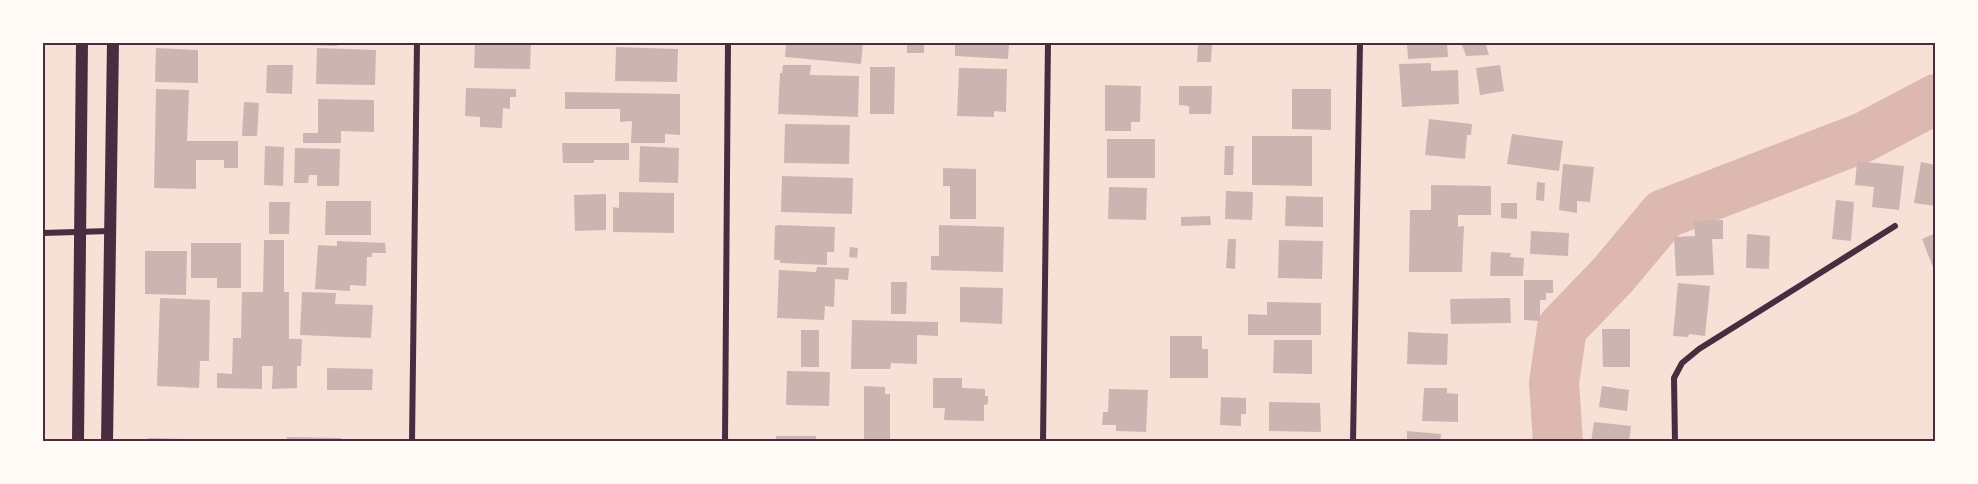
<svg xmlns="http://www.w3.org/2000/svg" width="1978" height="484" font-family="Ubuntu,sans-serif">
  <rect width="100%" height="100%" fill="#f7e1d7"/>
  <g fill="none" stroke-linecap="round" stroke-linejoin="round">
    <polyline stroke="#dcb8b0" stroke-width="50" points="1558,442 1554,383 1562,328 1613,275 1664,214 1864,137 1936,99"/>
  </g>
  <g fill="#ccb4b1">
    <polygon points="309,42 337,42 337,46 309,45"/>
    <polygon points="475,42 531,44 530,69 474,68"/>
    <polygon points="786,42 863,42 861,64 785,57"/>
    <rect x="907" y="42" width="17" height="11"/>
    <polygon points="955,42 1009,42 1008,59 955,56"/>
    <polygon points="1407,42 1447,42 1448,57 1408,59"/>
    <polygon points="1461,42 1485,42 1489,55 1466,56"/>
    <polygon points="1198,43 1212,44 1211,62 1197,62"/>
    <polygon points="616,47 678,49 677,82 615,81"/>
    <polygon points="156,48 198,50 198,83 155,82"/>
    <polygon points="317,48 376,50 375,85 316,84"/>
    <polygon points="1431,63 1431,71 1458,70 1459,104 1402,107 1399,64"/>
    <polygon points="267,65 293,65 292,94 266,93"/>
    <polygon points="783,65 811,65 810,75 859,76 858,117 778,114 780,73 782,73"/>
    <polygon points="1500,65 1504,91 1480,95 1476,68"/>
    <polygon points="870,67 895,67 894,114 870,114"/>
    <polygon points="959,68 1007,69 1006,112 994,111 994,117 957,116"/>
    <polygon points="1105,85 1141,86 1140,122 1131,122 1131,131 1105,131"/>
    <polygon points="1179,86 1212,86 1211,114 1189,114 1189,106 1179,105"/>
    <polygon points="466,88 516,89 516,97 510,97 510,109 503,108 502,128 480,127 480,117 465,116"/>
    <polygon points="156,89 189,90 187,141 238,141 238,168 224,168 224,160 196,160 196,189 154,188"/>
    <polygon points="1292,89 1331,89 1331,130 1292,129"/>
    <polygon points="565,92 680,94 680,135 665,134 665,143 631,143 632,121 620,122 620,109 565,109"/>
    <polygon points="318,99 374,100 374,132 341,131 341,143 303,143 303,133 318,133"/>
    <polygon points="244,102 259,103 257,136 242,136"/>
    <polygon points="1429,119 1472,124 1471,135 1467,135 1465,159 1425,155"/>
    <polygon points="785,124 850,125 849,164 784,163"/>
    <polygon points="1512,134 1563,141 1559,171 1507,164"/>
    <polygon points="1252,136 1312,136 1312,186 1252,185"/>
    <rect x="1107" y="139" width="48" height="39"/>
    <polygon points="562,143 629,143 629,160 594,160 594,163 563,163"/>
    <polygon points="265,146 284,147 283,186 264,185"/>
    <polygon points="640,146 679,148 678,183 639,182"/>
    <polygon points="1225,146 1234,146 1233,175 1224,175"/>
    <polygon points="295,148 340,149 339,186 317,186 317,175 309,175 308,183 294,183"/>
    <polygon points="1857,161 1904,166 1899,210 1872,207 1874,187 1855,185"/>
    <polygon points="1921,162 1936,165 1936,206 1914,203"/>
    <polygon points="1563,164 1594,167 1590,202 1577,201 1577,213 1559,210"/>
    <polygon points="943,168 976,169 976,219 950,219 950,186 943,186"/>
    <polygon points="782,176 853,178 852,214 781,212"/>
    <polygon points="1537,182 1545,183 1544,201 1536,200"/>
    <polygon points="1431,185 1491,186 1491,215 1458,215 1458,227 1464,226 1462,272 1409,272 1410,210 1431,210"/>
    <polygon points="1109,187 1147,188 1146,220 1108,219"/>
    <polygon points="1226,191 1253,192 1252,220 1225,219"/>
    <polygon points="619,192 674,193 674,233 613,232 613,207 619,208"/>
    <polygon points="606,194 606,230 575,231 574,195"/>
    <polygon points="1286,196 1323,197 1323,227 1285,226"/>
    <polygon points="1836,200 1854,202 1851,241 1832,239"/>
    <polygon points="326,201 371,201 371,235 325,235"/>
    <polygon points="269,202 290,202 289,234 269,234"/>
    <polygon points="1501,203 1517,203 1517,219 1501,218"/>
    <polygon points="1210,216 1211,225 1181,226 1181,217"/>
    <polygon points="1723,220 1723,239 1712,239 1714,275 1676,276 1674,237 1695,236 1694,221"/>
    <polygon points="777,225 835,227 834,252 827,252 827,265 780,263 780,260 774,260 775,226 777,226"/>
    <polygon points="939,225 1004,227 1003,272 931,270 931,256 939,256"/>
    <polygon points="1531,231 1569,233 1568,256 1530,254"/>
    <polygon points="1936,233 1936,269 1934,270 1922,239"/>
    <polygon points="1747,234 1770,236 1769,269 1746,268"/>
    <polygon points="1228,239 1236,239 1235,269 1226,268"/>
    <polygon points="264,240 284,240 284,292 289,292 289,339 302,339 301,366 297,366 297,388 272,389 273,366 262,366 262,389 217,388 217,373 232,374 233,338 241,338 242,292 263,292"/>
    <polygon points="1279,240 1323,241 1322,279 1278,278"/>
    <polygon points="337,241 385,243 386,253 372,253 372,257 367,257 366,286 350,285 350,291 315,289 318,245 337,246"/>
    <polygon points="191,243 241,243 241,288 217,288 217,278 191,278"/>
    <polygon points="850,247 858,248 857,258 849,257"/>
    <polygon points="145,251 187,251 186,295 145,294"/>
    <polygon points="1491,252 1511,253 1510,257 1524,258 1523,276 1490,276"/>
    <polygon points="817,267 849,268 848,280 835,279 834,307 825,306 824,320 777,318 779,270 816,272"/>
    <polygon points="1524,280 1553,280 1553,293 1546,293 1546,300 1540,300 1540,321 1524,320"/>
    <polygon points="891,282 907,282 906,314 891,314"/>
    <polygon points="1678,283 1710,286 1705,336 1689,334 1688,337 1673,336"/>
    <polygon points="960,287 1003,288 1002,324 960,322"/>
    <polygon points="302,292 336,293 335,304 373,305 371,338 300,335"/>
    <polygon points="160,298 210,300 209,361 200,361 199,388 157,386"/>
    <polygon points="1510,298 1511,323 1451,324 1450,299"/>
    <polygon points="1267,302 1321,303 1321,335 1248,335 1248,314 1267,315"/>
    <polygon points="852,320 938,322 938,336 917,335 917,364 891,363 890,369 851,369"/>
    <polygon points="1602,329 1630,329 1630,367 1603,367"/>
    <rect x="801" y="330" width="18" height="37"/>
    <polygon points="1408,332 1448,334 1447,365 1407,364"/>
    <polygon points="1170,336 1202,336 1202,349 1208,349 1208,378 1170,378"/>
    <polygon points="1274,340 1312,340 1312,374 1273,373"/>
    <polygon points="327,368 373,369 372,390 327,390"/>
    <polygon points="787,371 830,372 829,406 786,405"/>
    <polygon points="933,378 962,378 962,388 985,389 985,396 988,396 988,404 984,405 984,421 944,420 945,408 933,408"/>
    <polygon points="864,386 885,387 885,394 890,394 890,442 864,442"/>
    <polygon points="1602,386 1629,390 1627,411 1599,407"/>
    <polygon points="1424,388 1447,388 1447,393 1458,394 1458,422 1422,421"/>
    <polygon points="1109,389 1148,390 1146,432 1116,431 1116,425 1102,425 1103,412 1108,412"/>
    <polygon points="1221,397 1246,398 1246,414 1241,414 1241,426 1220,425"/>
    <polygon points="1269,402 1320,403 1321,432 1269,431"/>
    <polygon points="1594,422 1631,426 1629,442 1591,442"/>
    <polygon points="1407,431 1441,434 1440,442 1407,442"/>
    <rect x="776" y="436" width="40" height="6"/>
    <polygon points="287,437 341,438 341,442 287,442"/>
    <polygon points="148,438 186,439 186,442 148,442"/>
  </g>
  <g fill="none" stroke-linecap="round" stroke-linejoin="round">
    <g stroke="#4a2c40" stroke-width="6">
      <polyline points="42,233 110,231"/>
      <polyline points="412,442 417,42"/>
      <polyline points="725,442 728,42"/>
      <polyline points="1043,442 1048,42"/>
      <polyline points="1353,442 1360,42"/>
      <polyline points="1675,442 1674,378 1682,363 1699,349 1895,226"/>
    </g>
    <g stroke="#4a2c40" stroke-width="12">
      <polyline points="78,442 82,42"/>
      <polyline points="107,442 113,42"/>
    </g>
  </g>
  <rect width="1978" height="484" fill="none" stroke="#fffaf5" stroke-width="87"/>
  <rect x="44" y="44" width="1890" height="396" fill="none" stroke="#4a2c40" stroke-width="2"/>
</svg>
